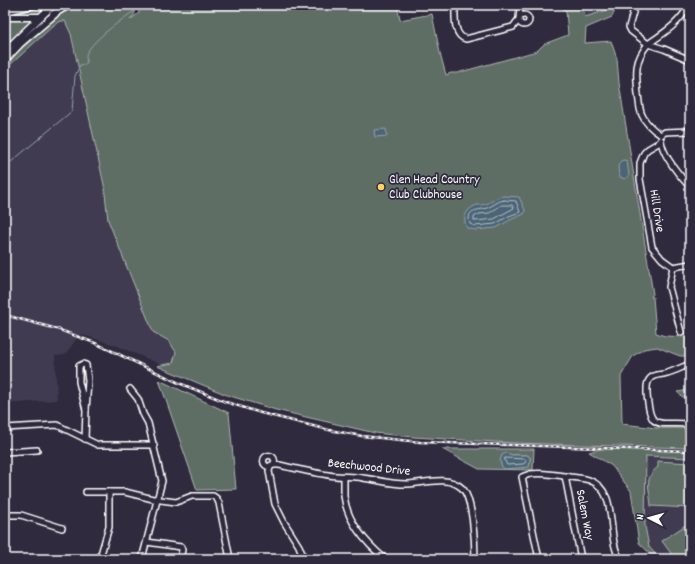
<svg xmlns="http://www.w3.org/2000/svg" width="695" height="564" font-family="Dekko,sans-serif">
  <rect width="100%" height="100%" fill="#2f2a3d"/>
  <filter id="ink" filterUnits="userSpaceOnUse"><feTurbulence type="fractalNoise" baseFrequency=".025" numOctaves="2"/><feDisplacementMap in="SourceGraphic" scale="8" xChannelSelector="R" yChannelSelector="G"/><feConvolveMatrix kernelMatrix="1 2 1 2 8 2 1 2 1" color-interpolation-filters="sRGB"/></filter>
  <g filter="url(#ink)">
    <g fill="#3f3b51">
      <polygon points="582,5 615,5 604,11 585,17"/>
      <polygon points="67,18 109,208 190,340 183,374 115,345 80,334 65,355 55,356 57,400 5,404 5,19"/>
      <polygon points="646,456 690,458 690,559 660,559 649,547 645,526"/>
    </g>
    <g fill="#5e6e65" stroke="#aeb6b2" fill-rule="evenodd">
      <polygon points="5,5 54,5 5,50 5,11 7,10"/>
      <polygon points="72,5 137,5 134,15 130,20 139,13 138,5 397,5 400,20 432,14 440,53 446,75 451,73 457,73 537,51 544,44 568,35 566,11 558,5 582,5 585,17 604,11 615,5 627,5 616,8 612,17 586,28 585,43 611,41 617,59 619,83 653,294 651,297 653,297 656,333 665,336 690,337 690,356 680,356 657,347 644,349 633,356 621,376 622,424 657,428 690,428 690,448 513,443 413,437 375,433 276,410 227,395 157,366 173,363 176,352 169,341 153,332 108,220 104,185 71,34 65,21 61,21 54,25 10,65 9,71 5,74 5,64 49,23"/>
      <polygon points="159,380 229,413 236,489 197,490"/>
      <polygon points="690,390 690,398 683,397 677,392"/>
      <polygon points="603,448 690,451 690,458 646,456 645,526 649,547 660,559 656,559 639,543 631,491 612,466 589,452"/>
      <path d="M442 449H534L533 470 479 469ZM506 453 512 455H527L530 457V464L523 468 519 467Z"/>
      <path d="M658 461 690 463V508L651 506C650 490 643 478 658 467Z"/>
      <polygon points="690,522 690,559 675,559 662,541"/>
    </g>
    <g fill="#4c6576" stroke="#94a3ad">
      <polygon points="386,129 387,136 375,137 374,130"/>
      <path d="M624 160 627 161 629 176 625 179 620 177C618 171 616 161 624 160Z"/>
      <path d="M503 196 519 197 525 210 524 214 510 220 496 228 475 230 467 228C462 218 466 209 477 205 480 205 483 205 486 204 492 202 496 197 503 196Z"/>
      <polygon points="506,453 512,455 527,455 530,457 530,461 529,467 505,469 502,467 500,461 502,455"/>
    </g>
    <g fill="none" stroke-linecap="round" stroke-linejoin="round">
      <g stroke="#b7c1c8" stroke-width="1">
        <path d="M504 200 516 201 520 212 509 216 495 224 475 226 470 224C466 209 476 211 487 208 493 206 497 201 504 200Z"/>
        <polygon points="502,205 512,205 514,208 494,219 476,221 474,220 474,217 479,214 489,213"/>
        <polygon points="505,458 525,459 526,462 523,464 507,465 505,461"/>
      </g>
      <path stroke="#94a3ad" stroke-width="1" d="M5 167 72 111 75 76 80 65 86 64C87 61 86 58 86 55 91 40 130 13 144 5"/>
      <g stroke="#fff" stroke-width="8">
        <g id="minor">
          <path d="M455 5C455 15 453 36 466 39L513 27 519 19 520 7 519 5"/>
          <path d="M635 5 629 27 631 31 648 44C634 61 636 73 638 94 639 100 639 109 642 115 646 124 653 130 661 135"/>
          <circle cx="524" cy="20" r="5"/>
          <path d="M648 44C664 33 680 23 689 5"/>
          <polyline points="648,44 664,49 690,60"/>
          <polyline points="661,135 665,132 690,131"/>
          <path d="M661 140C662 155 680 176 690 187"/>
          <polyline points="660,142 648,149 644,153 640,163 640,179 652,247 662,259 673,267 690,264"/>
          <polyline points="673,267 669,287 681,332"/>
          <polygon points="83,364 86,365 88,381 86,410 79,382 79,366"/>
          <path d="M690 364C682 367 675 371 667 373 662 375 656 374 652 377 646 381 647 388 647 394 650 433 658 421 690 424"/>
          <polyline points="130,389 138,399 143,414 148,423 162,481 142,559"/>
          <polyline points="5,428 57,425 98,445 154,445"/>
          <polyline points="85,439 86,410"/>
          <polyline points="5,452 37,450"/>
          <circle cx="269" cy="461" r="5.5"/>
          <polyline points="565,476 581,559"/>
          <path d="M344 477C344 483 344 490 344 496 347 522 366 543 385 559"/>
          <polyline points="86,492 125,492 153,499 176,502 192,496 213,496 217,499 219,503 230,559"/>
          <polyline points="5,515 21,515 62,528"/>
          <polyline points="147,542 181,547 182,550 180,559"/>
          <polyline points="84,559 97,558 101,554 109,527 109,492"/>
          <path d="M304 559 299 546 284 522 275 504 269 471 271 465H279C298 469 317 474 336 476 345 477 354 476 363 478 379 480 393 485 409 484 425 483 448 475 462 488 473 498 475 543 475 559"/>
          <path d="M539 559 522 477C524 476 527 475 530 474 542 472 559 475 570 477 577 478 583 478 589 480 620 491 605 535 620 559"/>
        </g>
      </g>
      <g stroke="#fff" stroke-width="9">
        <g id="major">
          <polyline points="5,11 33,5"/>
          <polyline points="53,14 69,5"/>
          <polyline points="5,17 40,17"/>
          <polyline points="5,51 53,5"/>
          <polyline points="5,60 21,43 55,14"/>
        </g>
      </g>
      <use href="#minor" stroke="#2f2a3d" stroke-width="5"/>
      <use href="#major" stroke="#2f2a3d" stroke-width="6"/>
      <g stroke="#fff" stroke-width="2.5">
        <polyline id="rail" points="5,315 57,329 95,343 179,383 226,402 261,413 329,430 362,436 420,442 690,451"/>
      </g>
      <use href="#rail" stroke="#2f2a3d" stroke-width="1" stroke-dasharray="3" stroke-linecap="butt"/>
    </g>
  </g>
  <circle fill="#ffd166" stroke="#2f2a3d" stroke-width="1.5" cx="381" cy="187" r="4"/>
  <g text-anchor="middle" dominant-baseline="central" stroke-width="3.5" stroke-linejoin="round" paint-order="stroke">
    <g font-size="13" fill="#fff" stroke="#2f2a3d" text-anchor="start">
      <text x="389" y="180">Glen Head Country<tspan x="389" dy="15">Club Clubhouse</tspan></text>
    </g>
    <g font-size="13" fill="#fff" stroke="#2f2a3d">
      <text transform="translate(656 211) rotate(81)">Hill Drive</text>
      <text transform="translate(369 468) rotate(6)">Beechwood Drive</text>
      <text transform="translate(584 515) rotate(79)">Salem Way</text>
    </g>
  </g>
  <rect width="695" height="564" fill="none" stroke="#2f2a3d" stroke-width="20"/>
  <rect x="10" y="10" width="675" height="544" fill="none" stroke="#fff" stroke-width="1.5" filter="url(#ink)"/>
  <g transform="translate(649 518) rotate(276)" stroke="#2f2a3d" stroke-width="3" paint-order="stroke">
  <path d="M0-3L7 15L0 10L-7 15Z" fill="#ffffff"/>
  <text y="-6" font-size="11" font-weight="bold" text-anchor="middle" fill="#ffffff">N</text>
  </g>
</svg>
